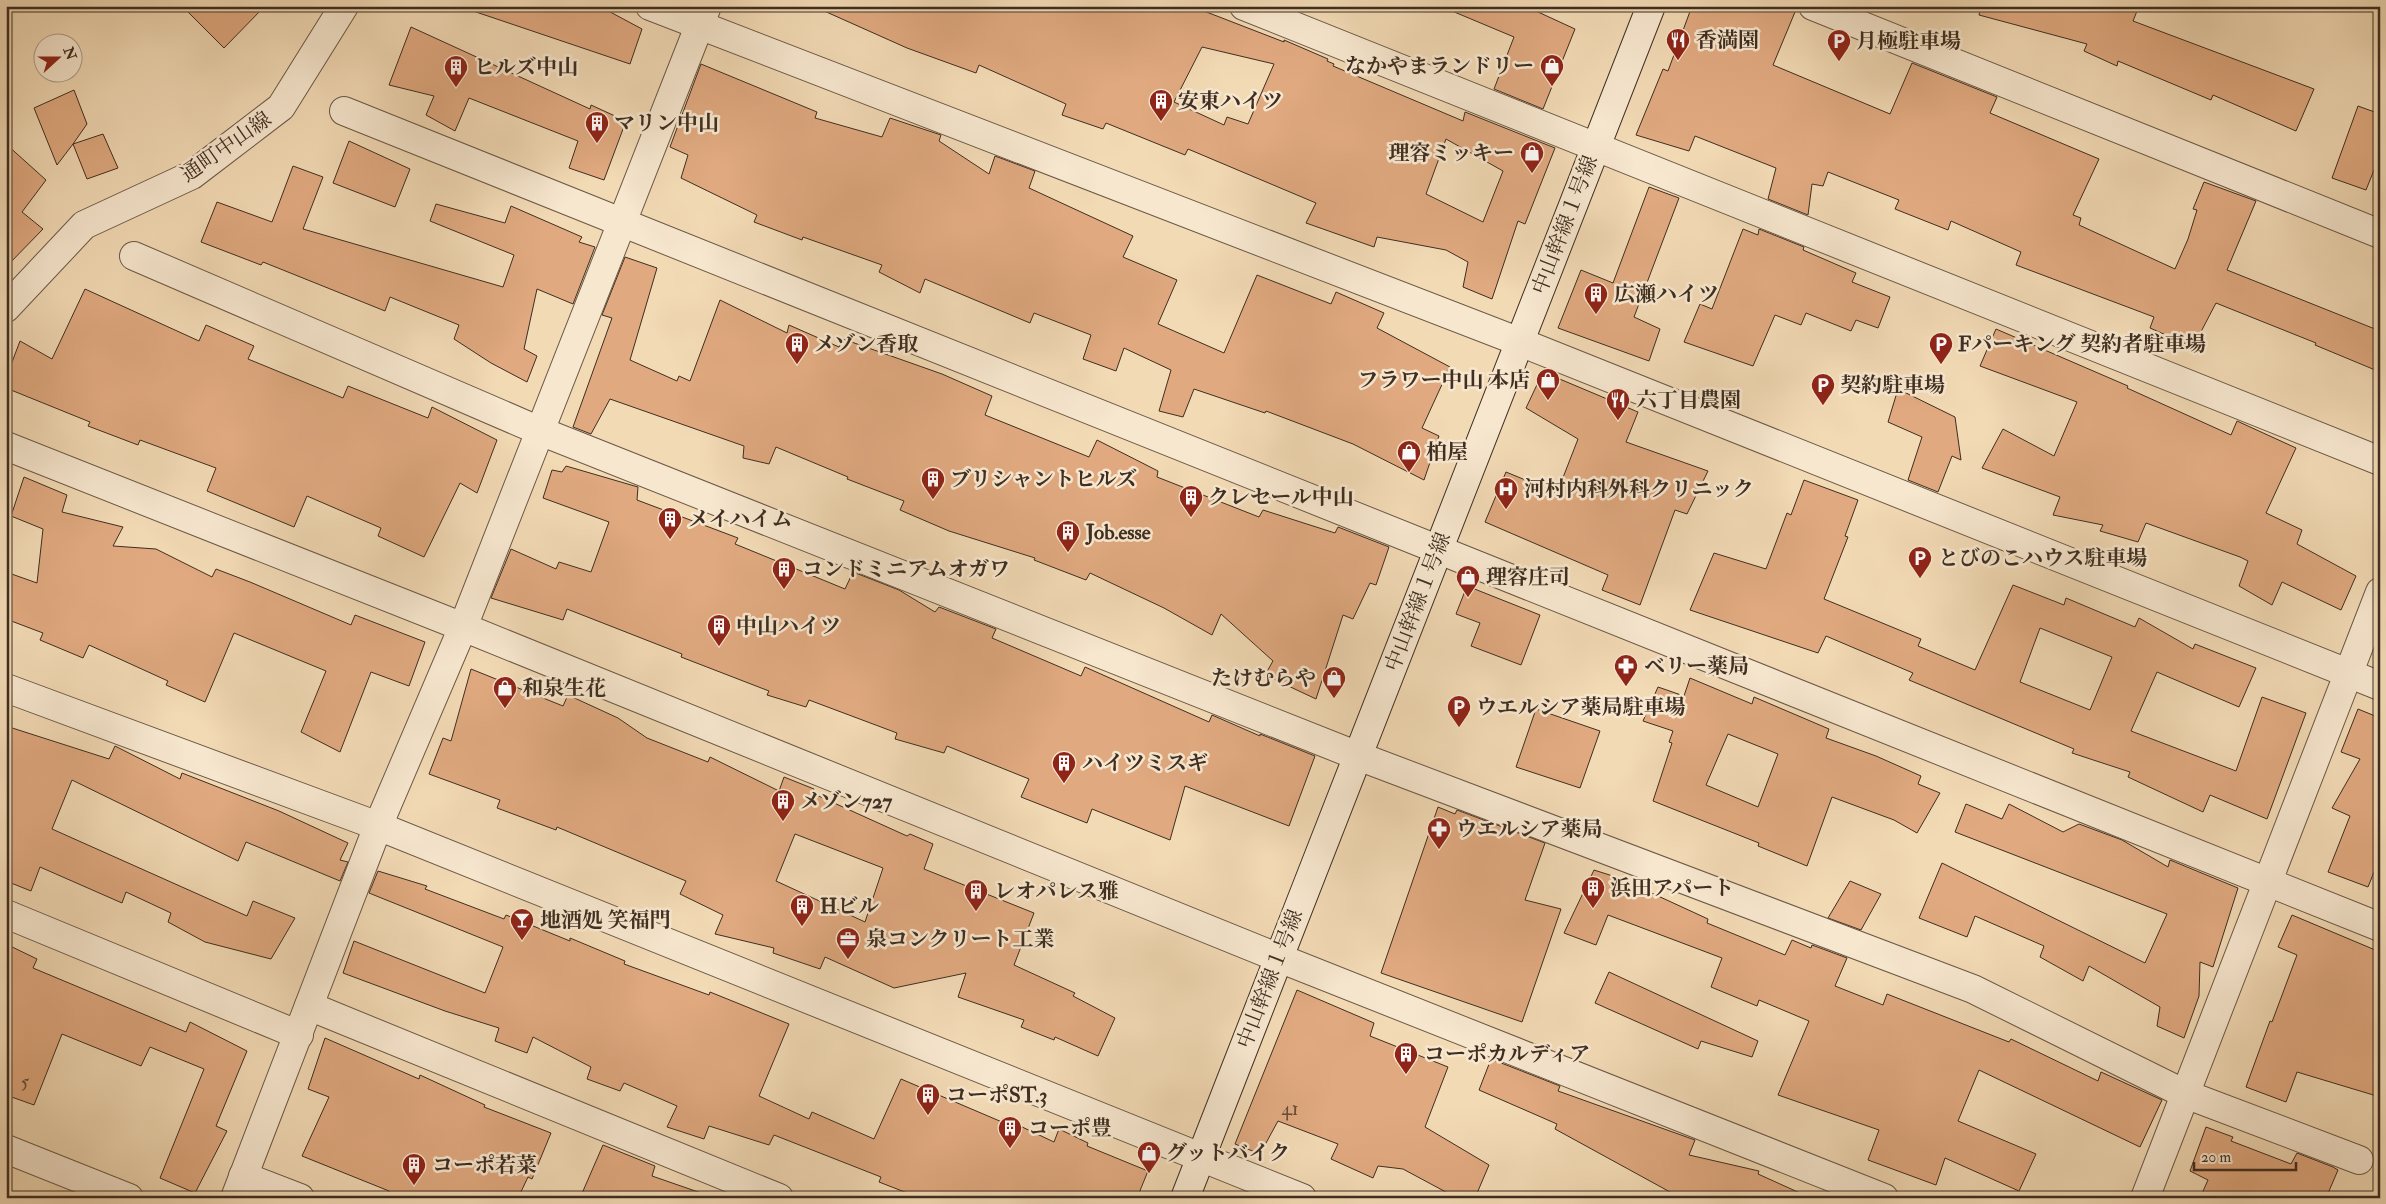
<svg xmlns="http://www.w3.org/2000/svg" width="2386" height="1204" font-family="'IM FELL Double Pica','Noto Serif JP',serif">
  <rect width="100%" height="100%" fill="#f2dab5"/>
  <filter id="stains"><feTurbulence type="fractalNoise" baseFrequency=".004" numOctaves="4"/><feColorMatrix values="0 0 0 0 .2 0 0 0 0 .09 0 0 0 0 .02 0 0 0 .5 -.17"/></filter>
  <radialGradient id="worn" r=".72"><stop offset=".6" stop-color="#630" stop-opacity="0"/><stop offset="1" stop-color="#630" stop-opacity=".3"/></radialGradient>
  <g fill="#e0a980" stroke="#3f2e21" fill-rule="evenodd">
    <polygon points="182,6 265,6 224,48"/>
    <polygon points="473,6 599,6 642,29 630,64 473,11"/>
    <path d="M813 6H1191L1284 42V40L1328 59 1327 61 1334 64 1333 66 1463 121 1465 112 1555 148 1525 224 1518 221 1492 299 1463 287 1468 262 1446 250 1377 237 1374 247 1306 223 1316 203 1188 149 1185 155 1106 123 1103 129 1062 115 1066 104 979 65 976 73 907 48ZM1202 47 1274 64 1248 124 1227 117 1224 125 1174 102ZM1446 139 1503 171 1483 222 1426 194Z"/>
    <polygon points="1440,6 1525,6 1575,29 1543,109 1494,89 1514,37"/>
    <polygon points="1692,6 1779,6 1795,12 1773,65 1890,114 1912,63 1997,97 1990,113 2099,159 2073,215 2081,218 2079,225 2175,269 2188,239 2197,210 2193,209 2204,182 2256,201 2227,270 2380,331 2380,372 2315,345 2316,343 2216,303 2193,347 2150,328 2154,317 2016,265 2021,252 1951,221 1948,230 1895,209 1899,200 1828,172 1823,186 1812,184 1808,215 1768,199 1776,168 1695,136 1689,151 1636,135 1663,69 1668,71"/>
    <polygon points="1981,6 2139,6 2133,21 2314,89 2296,131 2213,95 2211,100 2118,61 2117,66 2084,51 2087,44 1979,15"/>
    <polygon points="411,27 590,109 591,105 626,121 604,180 569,168 578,141 469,98 455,131 426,115 434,96 389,85"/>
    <polygon points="701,64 817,112 815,118 882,137 890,118 941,135 939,141 989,174 995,156 1035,171 1029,188 1133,236 1123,257 1177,280 1158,324 1224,353 1257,275 1331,304 1336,292 1384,313 1377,328 1450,367 1422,428 1439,436 1424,480 1353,444 1266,411 1265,413 1194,389 1183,417 1159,411 1171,370 1124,348 1116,371 1083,359 1091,335 1034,313 1030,323 925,279 920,293 879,272 882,265 803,237 802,240 754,222 757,215 681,178 688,155 670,147"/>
    <polygon points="74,90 87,124 73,144 103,134 118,168 87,179 73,144 57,165 34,108"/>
    <polygon points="2358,106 2380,114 2380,155 2366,190 2332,178"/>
    <polygon points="349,141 410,169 395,207 333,183"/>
    <polygon points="6,144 46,180 22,212 43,229 6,267"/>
    <polygon points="293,166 323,177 303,229 503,287 514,255 430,221 436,204 505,223 511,206 582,237 579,242 595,247 573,304 537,289 524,349 537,356 527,382 491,363 454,339 459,325 390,297 385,311 263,262 261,265 201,242 217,202 272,222"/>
    <polygon points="1649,187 1679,198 1634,317 1660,329 1649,361 1558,328 1581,270 1613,283"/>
    <polygon points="1743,229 1758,235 1759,229 1804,247 1803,250 1856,273 1852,282 1890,297 1878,328 1856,320 1851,331 1806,313 1801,325 1775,315 1753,366 1684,342 1700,304 1712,309"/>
    <polygon points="625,257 657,268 630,360 677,381 679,376 690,381 720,300 787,333 789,325 839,347 843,339 942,374 992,396 985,415 1089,457 1097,440 1158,471 1157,477 1259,517 1263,510 1335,533 1338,527 1389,547 1376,585 1370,583 1353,619 1343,615 1316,699 1265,675 1273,661 1221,614 1212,635 1164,608 1090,573 1086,580 1034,560 1035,558 949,531 900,510 904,501 847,479 848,477 776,447 769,464 743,458 744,446 610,399 591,434 573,427 612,318 602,315"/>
    <polygon points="85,289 199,341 206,325 254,346 248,359 343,398 348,386 428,418 432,407 497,440 477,493 460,483 424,557 378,536 381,528 307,496 294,527 207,491 216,468 140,440 138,445 88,426 90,422 6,388 6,378 20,341 52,359"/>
    <polygon points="1996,329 2128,386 2127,388 2231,435 2237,421 2296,448 2266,513 2302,530 2297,544 2356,576 2341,610 2282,582 2272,605 2239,586 2248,561 2240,557 2146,523 2138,542 2100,531 2103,525 2053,515 2060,497 1982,468 2003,429 2054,456 2077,402 1980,366"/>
    <polygon points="1543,372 1638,412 1626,442 1708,471 1687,514 1675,510 1640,605 1602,590 1608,575 1485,522 1506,472 1557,493 1578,439 1526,408"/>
    <polygon points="1898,389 1955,417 1961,460 1952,456 1938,492 1908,480 1922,437 1888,422"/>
    <polygon points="566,466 638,487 637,500 738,538 735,544 845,589 853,572 899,590 935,612 939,607 996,629 992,638 1081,676 1085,667 1209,722 1212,715 1260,736 1260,734 1315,756 1289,826 1185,786 1170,840 1092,809 1087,823 1021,797 1029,779 947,746 944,753 895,739 897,733 809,700 806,707 767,695 769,691 681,657 682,654 567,609 563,620 491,598 511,549 556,569 559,562 591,572 609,522 543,498 552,470 562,472"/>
    <polygon points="24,477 67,495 62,512 123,527 113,546 156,549 212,577 216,569 250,582 351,625 355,615 425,642 409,686 371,672 340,752 301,732 326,671 234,633 205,702 166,685 168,681 89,645 83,658 40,640 43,633 6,619 6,572 37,583 43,529 11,516"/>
    <path d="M1804 480 1858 500 1845 536 1848 537 1824 599 1921 639 1918 646 1975 670 2013 585 2064 605 2066 598 2135 627 2139 618 2193 649 2195 644 2256 668 2239 707 2157 672 2131 731 2236 771 2262 697 2306 713 2267 819 2210 795 2203 812 2128 777 2130 772 2072 753 2074 749 1909 680 1913 673 1826 636 1818 653 1690 610 1714 553 1766 569 1787 513 1791 515ZM2040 628 2112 657 2090 710 2020 682Z"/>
    <polygon points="1467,586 1540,615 1521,665 1471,646 1480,623 1456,614"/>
    <path d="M471 669 563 706 568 695 618 718 647 738 708 762 710 757 779 791 784 777 814 789 812 793 907 836 910 834 933 844 924 869 1034 913 1014 965 1075 993 1073 996 1115 1018 1098 1056 1055 1037 1054 1040 1021 1027 1024 1020 958 997 966 973 894 988 825 957 820 969 773 953 774 948 715 934 723 915 680 894 686 881 557 827 556 830 497 808 500 800 429 774 443 738 451 741ZM795 834 883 868 865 922 776 881Z"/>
    <path d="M1690 678 1752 704 1754 697 1829 729 1826 738 1876 756 1921 776 1918 784 1940 793 1917 833 1894 820 1832 797 1807 866 1758 846 1759 843 1653 801 1672 743 1669 742 1673 731 1643 721 1658 687 1684 696ZM1728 734 1778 754 1758 807 1706 785Z"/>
    <polygon points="1536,709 1600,731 1580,788 1516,767"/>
    <polygon points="2358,709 2380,718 2380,857 2368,887 2328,872 2350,816 2332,808 2360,759 2341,752"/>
    <polygon points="6,726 109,759 115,746 180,779 182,773 279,811 348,843 340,860 348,862 340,881 246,842 238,861 72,780 52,829 247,916 253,901 295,918 271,959 205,942 168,922 171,913 126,892 122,903 40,867 31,891 6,881"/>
    <polygon points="1966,804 2002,819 2009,804 2063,832 2079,824 2122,840 2168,867 2170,860 2238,888 2213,967 2200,962 2199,996 2184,1038 2157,1026 2160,1007 2089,966 2083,981 2040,957 2044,946 1975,916 1967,937 1919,918 1942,863 2145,963 2167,914 1955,832"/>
    <polygon points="1438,807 1455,814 1457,810 1545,843 1525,900 1561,909 1522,1022 1381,973"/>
    <polygon points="1594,870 1619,878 1708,919 1707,923 1785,955 1792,940 1811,948 1812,945 1847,958 1835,986 1883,1005 1887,994 2009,1042 2011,1039 2098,1081 2101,1072 2162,1100 2140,1147 1979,1070 1958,1121 2036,1154 2019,1191 1945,1158 1936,1185 1868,1160 1879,1130 1778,1095 1809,1021 1759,1000 1757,1006 1711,987 1722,958 1608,915 1596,945 1564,933"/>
    <polygon points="378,871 427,886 425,889 504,919 506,915 570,941 570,938 625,961 624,964 709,995 710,992 789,1024 759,1096 809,1119 812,1112 874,1139 901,1079 1002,1122 1003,1118 1054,1142 1059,1129 1088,1143 1087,1146 1148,1171 1137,1198 920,1198 879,1182 881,1177 774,1135 769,1145 709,1126 704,1139 667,1127 677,1106 624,1083 620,1091 587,1079 591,1067 533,1037 527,1053 495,1041 499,1028 445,1011 343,973 354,941 485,993 503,947 369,893"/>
    <polygon points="1850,881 1881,894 1861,930 1828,918"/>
    <polygon points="2292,915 2380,952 2380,1097 2297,1072 2286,1102 2246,1087 2270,1021 2272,1022 2297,955 2278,947"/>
    <polygon points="6,944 37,959 33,968 186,1032 190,1022 247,1051 216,1126 227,1131 195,1193 160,1178 204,1069 150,1047 141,1066 62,1034 34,1105 6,1095"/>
    <polygon points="1609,972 1758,1041 1752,1057 1701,1041 1698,1049 1595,1003"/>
    <polygon points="1297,990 1374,1023 1370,1036 1448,1067 1425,1127 1489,1165 1475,1198 1457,1198 1403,1169 1378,1166 1373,1178 1331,1159 1338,1144 1278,1121 1260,1154 1235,1144"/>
    <polygon points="325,1038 419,1079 420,1075 485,1105 484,1107 551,1133 532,1179 528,1177 518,1198 387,1198 389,1191 302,1156 329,1097 308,1089"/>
    <polygon points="1491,1059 1560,1086 1558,1091 1695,1140 1689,1155 1759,1171 1758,1174 1811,1198 1681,1198 1555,1129 1557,1124 1479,1090"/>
    <polygon points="2206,1127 2233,1137 2231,1141 2291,1164 2297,1153 2333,1167 2338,1170 2326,1198 2200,1198 2208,1180 2190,1171"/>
    <polygon points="603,1145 655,1166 652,1176 704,1194 703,1198 580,1198"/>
  </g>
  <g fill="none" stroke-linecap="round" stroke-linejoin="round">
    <g stroke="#6c5946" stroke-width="30">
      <g id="street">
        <polyline points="650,6 1520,342 2380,686"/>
        <polyline points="1244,6 2380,461"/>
        <polyline points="1813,6 2380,234"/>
        <polyline points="344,111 2380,927"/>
        <polyline points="134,256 540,431 1358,756 1973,989 2185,1094 2359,1160"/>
        <polyline points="6,308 84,225 192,175 281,107 344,6"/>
        <polyline points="6,446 463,627 1279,958 1884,1198"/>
        <polyline points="6,688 378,826 1302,1198"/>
        <polyline points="6,914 299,1035"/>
        <polyline points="309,1006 779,1198"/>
        <polyline points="6,1149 129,1198"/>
        <polyline points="243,1176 300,1198"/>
        <polyline points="235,1198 378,826 463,627 707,6"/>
        <polyline points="2145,1198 2380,592"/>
      </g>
    </g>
    <g stroke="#3f2e21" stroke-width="30">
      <polyline id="secondary" points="1185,1198 1651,6"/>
    </g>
    <use href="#street" stroke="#f7e7cf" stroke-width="28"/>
    <use href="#secondary" stroke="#f7e7cf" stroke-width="28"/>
  </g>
  <defs>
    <g id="restaurant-pin" transform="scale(1.25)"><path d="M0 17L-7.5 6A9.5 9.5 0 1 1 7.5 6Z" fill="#8f2418" stroke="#f7e7cf"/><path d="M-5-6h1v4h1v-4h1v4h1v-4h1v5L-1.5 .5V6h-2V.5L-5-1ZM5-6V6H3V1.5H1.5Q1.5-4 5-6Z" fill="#fff"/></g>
    <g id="parking-pin" transform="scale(1.25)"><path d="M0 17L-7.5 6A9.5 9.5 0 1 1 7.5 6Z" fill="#8f2418" stroke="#f7e7cf"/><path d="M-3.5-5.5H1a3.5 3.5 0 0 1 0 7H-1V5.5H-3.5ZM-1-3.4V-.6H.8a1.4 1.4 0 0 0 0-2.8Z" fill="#fff"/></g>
    <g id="shop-pin" transform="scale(1.25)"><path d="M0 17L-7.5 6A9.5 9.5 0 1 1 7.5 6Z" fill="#8f2418" stroke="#f7e7cf"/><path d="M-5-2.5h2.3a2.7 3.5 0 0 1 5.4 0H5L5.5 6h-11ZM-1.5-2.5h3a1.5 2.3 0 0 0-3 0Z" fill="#fff"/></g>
    <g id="building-pin" transform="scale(1.25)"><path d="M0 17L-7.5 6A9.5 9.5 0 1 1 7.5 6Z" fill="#8f2418" stroke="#f7e7cf"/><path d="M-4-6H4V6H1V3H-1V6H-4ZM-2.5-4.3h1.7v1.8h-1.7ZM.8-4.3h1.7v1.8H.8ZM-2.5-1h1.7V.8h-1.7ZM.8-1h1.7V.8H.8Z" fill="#fff"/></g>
    <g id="hospital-pin" transform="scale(1.25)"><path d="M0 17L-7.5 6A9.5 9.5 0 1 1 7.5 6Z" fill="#8f2418" stroke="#f7e7cf"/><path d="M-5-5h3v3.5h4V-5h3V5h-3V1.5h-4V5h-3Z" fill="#fff"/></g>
    <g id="pharmacy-pin" transform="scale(1.25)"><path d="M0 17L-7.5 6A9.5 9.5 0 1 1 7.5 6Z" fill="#8f2418" stroke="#f7e7cf"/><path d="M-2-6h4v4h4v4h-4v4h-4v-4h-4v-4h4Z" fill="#fff"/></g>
    <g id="bar-pin" transform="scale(1.25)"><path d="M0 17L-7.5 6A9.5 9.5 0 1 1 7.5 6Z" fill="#8f2418" stroke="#f7e7cf"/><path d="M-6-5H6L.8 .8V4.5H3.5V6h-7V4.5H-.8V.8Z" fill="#fff"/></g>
    <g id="office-pin" transform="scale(1.25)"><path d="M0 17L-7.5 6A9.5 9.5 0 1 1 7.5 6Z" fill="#8f2418" stroke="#f7e7cf"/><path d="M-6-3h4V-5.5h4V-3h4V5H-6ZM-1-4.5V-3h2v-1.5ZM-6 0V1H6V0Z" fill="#fff"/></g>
  </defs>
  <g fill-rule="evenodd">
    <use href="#restaurant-pin" x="1678" y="40"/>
    <use href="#parking-pin" x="1839" y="41"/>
    <use href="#shop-pin" x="1552" y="66"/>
    <use href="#building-pin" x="456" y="67"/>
    <use href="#building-pin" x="1161" y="101"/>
    <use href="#building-pin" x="597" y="123"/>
    <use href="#shop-pin" x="1532" y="153"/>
    <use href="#building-pin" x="1596" y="294"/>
    <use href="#building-pin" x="797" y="344"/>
    <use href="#parking-pin" x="1941" y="344"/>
    <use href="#shop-pin" x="1548" y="380"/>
    <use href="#parking-pin" x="1823" y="385"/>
    <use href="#restaurant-pin" x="1618" y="400"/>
    <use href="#shop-pin" x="1409" y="452"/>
    <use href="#building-pin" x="933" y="479"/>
    <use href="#hospital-pin" x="1506" y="489"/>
    <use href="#building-pin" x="1191" y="497"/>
    <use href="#building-pin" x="670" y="519"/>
    <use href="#building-pin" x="1068" y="532"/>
    <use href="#parking-pin" x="1920" y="558"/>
    <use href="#building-pin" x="784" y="569"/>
    <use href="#shop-pin" x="1468" y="577"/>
    <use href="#building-pin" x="719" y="626"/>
    <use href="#pharmacy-pin" x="1626" y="666"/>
    <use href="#shop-pin" x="1334" y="678"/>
    <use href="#shop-pin" x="505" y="688"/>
    <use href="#parking-pin" x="1459" y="707"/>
    <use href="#building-pin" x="1064" y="763"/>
    <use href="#building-pin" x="783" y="801"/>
    <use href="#pharmacy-pin" x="1439" y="829"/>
    <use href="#building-pin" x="1593" y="888"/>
    <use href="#building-pin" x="976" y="891"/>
    <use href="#building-pin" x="802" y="906"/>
    <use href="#bar-pin" x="522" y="920"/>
    <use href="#office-pin" x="848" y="939"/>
    <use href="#building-pin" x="1406" y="1054"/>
    <use href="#building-pin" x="928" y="1095"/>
    <use href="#building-pin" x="1010" y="1128"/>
    <use href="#shop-pin" x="1149" y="1153"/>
    <use href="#building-pin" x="414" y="1165"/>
  </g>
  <g text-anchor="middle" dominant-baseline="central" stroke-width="5" stroke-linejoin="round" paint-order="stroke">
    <g font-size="19" fill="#674d39">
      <text x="25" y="1082">5</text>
      <text x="1290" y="1109">41</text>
    </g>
    <g font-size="21" font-weight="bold" fill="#3f2e21" stroke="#f7e7cf" text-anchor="start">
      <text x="1696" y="40">香満園</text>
      <text x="1856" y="41">月極駐車場</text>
      <text x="1534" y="66" text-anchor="end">なかやまランドリー</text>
      <text x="474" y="67">ヒルズ中山</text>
      <text x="1178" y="101">安東ハイツ</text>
      <text x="614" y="123">マリン中山</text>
      <text x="1514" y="153" text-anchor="end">理容ミッキー</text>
      <text x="1614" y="294">広瀬ハイツ</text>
      <text x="814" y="344">メゾン香取</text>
      <text x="1958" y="344">Fパーキング 契約者駐車場</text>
      <text x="1530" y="380" text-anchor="end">フラワー中山 本店</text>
      <text x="1840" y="385">契約駐車場</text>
      <text x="1636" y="400">六丁目農園</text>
      <text x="1426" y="452">柏屋</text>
      <text x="950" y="479">ブリシャントヒルズ</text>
      <text x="1524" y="489">河村内科外科クリニック</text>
      <text x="1208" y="497">クレセール中山</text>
      <text x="688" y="519">メイハイム</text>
      <text x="1086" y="532">Job.esse</text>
      <text x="1938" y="558">とびのこハウス駐車場</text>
      <text x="802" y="569">コンドミニアムオガワ</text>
      <text x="1486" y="577">理容庄司</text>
      <text x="736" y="626">中山ハイツ</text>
      <text x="1644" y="666">ベリー薬局</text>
      <text x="1316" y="678" text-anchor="end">たけむらや</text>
      <text x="522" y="688">和泉生花</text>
      <text x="1476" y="707">ウエルシア薬局駐車場</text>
      <text x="1082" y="763">ハイツミスギ</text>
      <text x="800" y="801">メゾン727</text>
      <text x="1456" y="829">ウエルシア薬局</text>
      <text x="1610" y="888">浜田アパート</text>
      <text x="994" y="891">レオパレス雅</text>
      <text x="820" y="906">Hビル</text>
      <text x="540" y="920">地酒処 笑福門</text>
      <text x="866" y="939">泉コンクリート工業</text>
      <text x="1424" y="1054">コーポカルディア</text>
      <text x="946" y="1095">コーポST.3</text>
      <text x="1028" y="1128">コーポ豊</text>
      <text x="1166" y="1153">グットバイク</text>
      <text x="432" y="1165">コーポ若菜</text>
    </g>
    <g font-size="21" fill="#3f2e21" stroke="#f7e7cf">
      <text transform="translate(226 147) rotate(-35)">通町中山線</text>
      <text transform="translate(1565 225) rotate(-69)">中山幹線１号線</text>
      <text transform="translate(1418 602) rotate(-69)">中山幹線１号線</text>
      <text transform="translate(1270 979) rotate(-69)">中山幹線１号線</text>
    </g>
  </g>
  <rect width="2386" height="1204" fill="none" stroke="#f2dab5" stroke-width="25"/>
  <rect x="8" y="8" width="2371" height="1189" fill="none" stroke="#3f2e21" stroke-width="2.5"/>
  <rect x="12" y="12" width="2361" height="1179" fill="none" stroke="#3f2e21"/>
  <g transform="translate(58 58) rotate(69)"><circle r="24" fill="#f7e7cf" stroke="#ad9d89"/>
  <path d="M0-4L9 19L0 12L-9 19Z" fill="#8f2418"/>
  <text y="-8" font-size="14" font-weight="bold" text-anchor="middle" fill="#3f2e21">N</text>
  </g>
  <path d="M2194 1162v8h102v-8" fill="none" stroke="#3f2e21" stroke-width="2.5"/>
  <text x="2201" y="1162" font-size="15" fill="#3f2e21" stroke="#f7e7cf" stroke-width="4" paint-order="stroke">20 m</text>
  <rect width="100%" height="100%" filter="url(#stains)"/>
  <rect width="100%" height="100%" fill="url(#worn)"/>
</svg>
